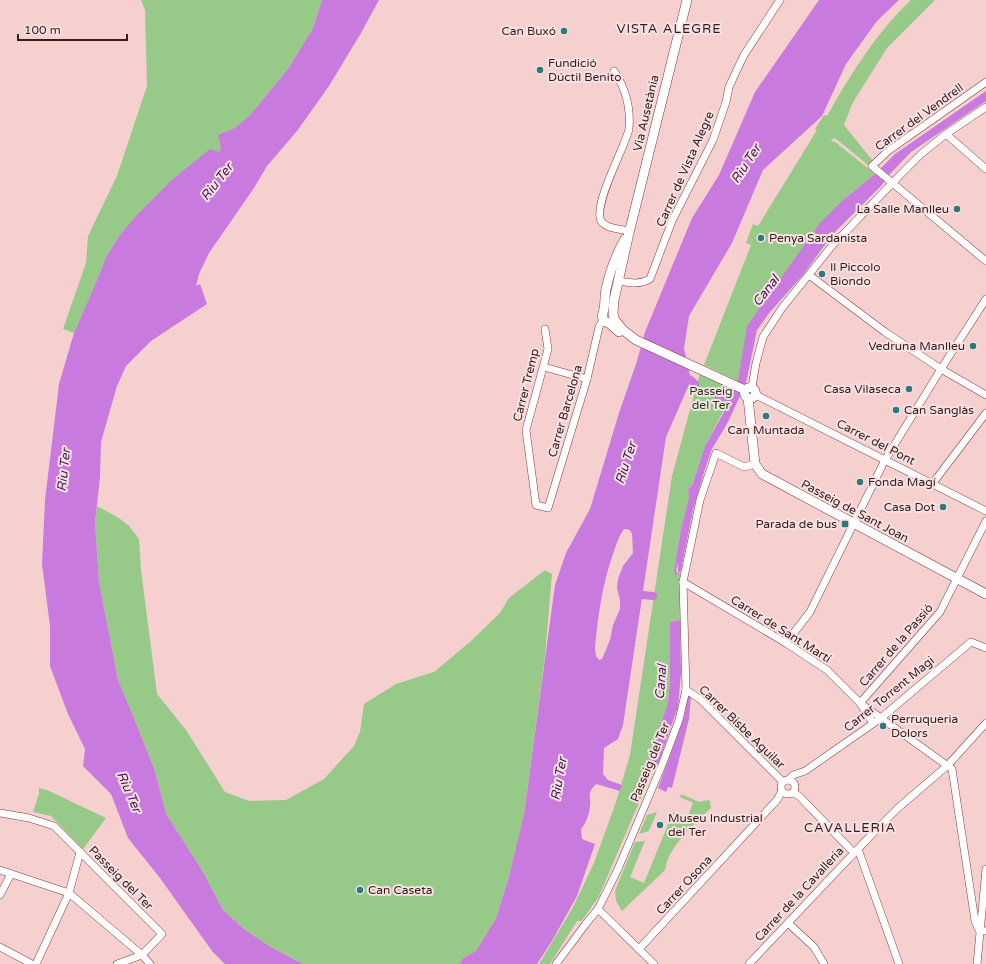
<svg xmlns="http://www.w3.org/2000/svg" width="986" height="964" font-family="'Varela Round',sans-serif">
  <rect width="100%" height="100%" fill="#f5d0cf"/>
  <g fill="#97c989">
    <polygon points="141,0 322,0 313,28 288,69 250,115 235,128 219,135 221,148 219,152 156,196 120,235 106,257 100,273 74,333 63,329 86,263 88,236 117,176 147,86 145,10"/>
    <path d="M911 0H935L887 48 852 104 844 125 872 160 868 165 835 138 831 140 833 142 834 141 875 174 843 200 790 267 746 331 744 352 738 381 704 365 751 245 746 243 753 224 758 226 817 130 815 129 824 115 827 116C851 74 876 33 911 0Z"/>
    <polygon points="700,373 735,389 705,446 692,486 688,489 689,498 681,529 674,571 676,576 681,570 679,583 680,620 670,622 670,679 668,703 648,761 658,764 653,770 599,896 584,918 581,921 577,921 550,964 539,964 572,909 594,863 616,802 630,755 672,476"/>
    <polygon points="97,506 119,518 129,526 139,539 141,570 157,694 186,730 225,792 249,801 286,800 324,779 354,746 360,732 364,704 396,684 434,672 471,641 500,613 509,598 545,570 552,574 545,656 524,814 508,880 496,918 476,951 463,958 460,964 303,964 269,946 244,929 223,910 203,872 166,814 155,771 134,718 118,680 99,582 95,523"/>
    <polygon points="39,788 47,790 106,818 83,849 51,816 33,812 39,794"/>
    <path d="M681 794 699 802 708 800 710 801 711 808C694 824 668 847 665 870L622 911 616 901 615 891 635 842 645 841 630 877 644 883 673 812 687 818 693 803 680 797Z"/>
    <polygon points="657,812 649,831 639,834 647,815"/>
  </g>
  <g fill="#c97adf" fill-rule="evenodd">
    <polygon points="322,0 379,0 361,33 329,86 297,131 267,166 254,188 209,253 199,274 196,286 200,284 207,304 151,341 126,366 117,386 101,442 100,477 95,523 99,582 118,680 134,718 155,771 166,814 203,872 223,910 244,929 269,946 303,964 225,964 212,951 160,878 128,838 111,794 83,766 85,749 68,714 50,666 50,626 42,564 45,500 59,384 74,333 100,273 106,257 120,235 137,215 172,180 210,149 219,152 221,148 218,135 235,128 250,115 288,69 313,28"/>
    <path d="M819 0H899L877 21 846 64 822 116 763 170 732 243 689 316 684 348 691 380 666 437 623 725 618 739 604 748 603 774 608 780 622 785 620 791 596 784C585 796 592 795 590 807 589 815 586 823 581 829L582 839 595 844 577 896 552 941 537 964H460L463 958 476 951 496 918 508 880 524 814 555 585 566 553 590 509 619 413 637 361 645 332 692 218 719 175 755 92ZM624 529 630 530 632 534 633 553 623 566 618 579 617 588 620 600V609L613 625 610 640 602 659 599 660 596 656 595 648C598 616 602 585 613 554 616 545 619 536 624 529Z"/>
    <polygon points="986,91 986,101 911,152 889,175 881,186 833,234 802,276 770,312 757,330 746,383 728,422 712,449 705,469 693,510 681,570 678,573 678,563 676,571 678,574 676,576 674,571 681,529 689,498 688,489 692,486 705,446 724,412 712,393 713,391 735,389 738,380 747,326 820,223 843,200 875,174 895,154"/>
    <polygon points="680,620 681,673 678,707 658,764 648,761 668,703 670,679 670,622"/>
    <polygon points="688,696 691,696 689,719 672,788 668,787 666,792 658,788 684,718"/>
  </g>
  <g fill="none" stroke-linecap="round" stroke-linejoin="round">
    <g stroke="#c97adf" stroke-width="8">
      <polyline points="683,376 691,380 695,384"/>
      <polyline points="632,598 642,595 653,596"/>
    </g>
    <g stroke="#863a3e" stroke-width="8">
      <g id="minor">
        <path d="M614 71C626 89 631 107 629 129 628 134 625 140 623 146 617 161 594 207 601 221 606 229 621 229 629 231"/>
        <polyline points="986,82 888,151 872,166 986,261"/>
        <polyline points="946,134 986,169"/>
        <polyline points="809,275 885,332 941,369 986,395"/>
        <path d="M619 281C630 283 639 285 650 279L672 221 713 140 726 102 729 87 735 74 744 55 780 0"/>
        <polyline points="545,329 548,349 526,430 536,505 548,508 587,379 599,327 603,320"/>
        <polyline points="544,367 587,379"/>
        <polyline points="752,387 756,363 763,337 782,308 831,247 903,172 921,154 946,134 986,107"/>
        <polyline points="756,395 986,511"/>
        <polyline points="933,483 986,413"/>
        <polyline points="683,582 786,643 827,670 860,703 952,769 975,921 979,930 986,931"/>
        <polyline points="786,643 810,612 885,460 941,369 986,299"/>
        <polyline points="686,690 700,699 783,782"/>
        <polyline points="873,723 860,703 940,612 986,521"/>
        <circle cx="788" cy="787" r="7"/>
        <polyline points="788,780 793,775 805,771 881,718 971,642 986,648"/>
        <polyline points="793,793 799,796 854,853"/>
        <polyline points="0,813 29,818 54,826 162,934 142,955 117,964"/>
        <polyline points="858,849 899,964"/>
        <polyline points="0,870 69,893 142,955 150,964"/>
        <polyline points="0,895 11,874"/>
        <polyline points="598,909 654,964"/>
        <polyline points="788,923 814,947 824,964"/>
        <polyline points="0,947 32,964"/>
        <polyline points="639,949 777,800 782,791"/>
        <polyline points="36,964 69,893 80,852"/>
        <polyline points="556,964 585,925 598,909 618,869 662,765 679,720 686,690 683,582 700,500 716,453 744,467 755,464"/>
        <polyline points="749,964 874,832 898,808 948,765 986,723"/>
        <polyline points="977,964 986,869"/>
      </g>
    </g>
    <g stroke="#863a3e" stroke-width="10">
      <g id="tertiary">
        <polyline points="614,319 613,313 614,300 629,233 687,0"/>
        <polyline points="614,319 623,330 636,340 745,390"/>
        <path d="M619 332 609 323 604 321 602 316C606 307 604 299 606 289 610 271 616 255 625 239"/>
        <circle cx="750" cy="393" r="5.5"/>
        <polyline points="748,398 755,464 762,474 986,594"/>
      </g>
    </g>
    <use href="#minor" stroke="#fff" stroke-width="7"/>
    <use href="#tertiary" stroke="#fff" stroke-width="9"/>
  </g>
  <g fill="#2f797c" stroke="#f5e2e2" stroke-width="1.5">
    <circle cx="564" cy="31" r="4"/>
    <circle cx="540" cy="70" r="4"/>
    <circle cx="957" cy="209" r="4"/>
    <circle cx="761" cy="238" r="4"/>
    <circle cx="822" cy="274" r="4"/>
    <circle cx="973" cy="346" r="4"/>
    <circle cx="909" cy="389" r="4"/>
    <circle cx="896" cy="410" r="4"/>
    <circle cx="766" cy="416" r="4"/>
    <circle cx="860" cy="482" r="4"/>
    <circle cx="943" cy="507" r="4"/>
    <rect x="841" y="520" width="8" height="8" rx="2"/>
    <circle cx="883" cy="726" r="4"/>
    <circle cx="660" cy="825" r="4"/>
    <circle cx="360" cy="890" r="4"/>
  </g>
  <g text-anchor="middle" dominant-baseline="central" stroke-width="4" stroke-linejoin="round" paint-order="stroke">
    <g font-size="12" fill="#3b1a1b" stroke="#f5e2e2" text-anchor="start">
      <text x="556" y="31" text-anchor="end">Can Buxó</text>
      <text x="548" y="63">Fundició<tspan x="548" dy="14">Dúctil Benito</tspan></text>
      <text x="949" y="209" text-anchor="end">La Salle Manlleu</text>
      <text x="769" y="238">Penya Sardanista</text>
      <text x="830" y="267">Il Piccolo<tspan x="830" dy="14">Biondo</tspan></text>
      <text x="965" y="346" text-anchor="end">Vedruna Manlleu</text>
      <text x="901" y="389" text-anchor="end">Casa Vilaseca</text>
      <text x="904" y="410">Can Sanglàs</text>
      <text x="766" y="430" text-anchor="middle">Can Muntada</text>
      <text x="868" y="482">Fonda Magí</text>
      <text x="935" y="507" text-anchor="end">Casa Dot</text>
      <text x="837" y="524" text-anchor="end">Parada de bus</text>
      <text x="891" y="719">Perruqueria<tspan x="891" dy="14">Dolors</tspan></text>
      <text x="668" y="818">Museu Industrial<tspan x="668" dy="14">del Ter</tspan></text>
      <text x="368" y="890">Can Caseta</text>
    </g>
    <g font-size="12" fill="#3b1a1b" stroke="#f5e2e2">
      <text transform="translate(646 113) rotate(-77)">Via Ausetània</text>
      <text transform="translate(919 117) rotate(-36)">Carrer del Vendrell</text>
      <text transform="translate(685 169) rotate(-66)">Carrer de Vista Alegre</text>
      <text transform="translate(526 385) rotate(-76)">Carrer Tremp</text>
      <text transform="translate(565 411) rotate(-74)">Carrer Barcelona</text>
      <text transform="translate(876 442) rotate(27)">Carrer del Pont</text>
      <text transform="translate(855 511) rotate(28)">Passeig de Sant Joan</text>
      <text transform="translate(781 629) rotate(32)">Carrer de Sant Martí</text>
      <text transform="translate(896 645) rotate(-49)">Carrer de la Passió</text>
      <text transform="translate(889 694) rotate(-39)">Carrer Torrent Magi</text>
      <text transform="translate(742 727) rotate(44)">Carrer Bisbe Aguilar</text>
      <text transform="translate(650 762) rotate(-68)">Passeig del Ter</text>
      <text transform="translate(121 878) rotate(45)">Passeig del Ter</text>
      <text transform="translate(684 885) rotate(-47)">Carrer Osona</text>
      <text transform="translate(799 894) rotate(-47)">Carrer de la Cavalleria</text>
    </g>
    <g font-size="12" fill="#1d3c12" stroke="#f5e2e2">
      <text x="711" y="391">Passeig<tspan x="711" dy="14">del Ter</tspan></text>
    </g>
    <g font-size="13" letter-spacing="1" fill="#3b1a1b" stroke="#f5e2e2">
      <text x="669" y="29">VISTA ALEGRE</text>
      <text x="850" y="828">CAVALLERIA</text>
    </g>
    <g font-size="13" font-style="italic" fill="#481655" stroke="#f5e2e2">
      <text transform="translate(746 164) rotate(-57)">Riu Ter</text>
      <text transform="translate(217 182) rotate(-52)">Riu Ter</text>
      <text transform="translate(766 291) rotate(-52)">Canal</text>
      <text transform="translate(626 463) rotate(-72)">Riu Ter</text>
      <text transform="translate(64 470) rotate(-84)">Riu Ter</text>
      <text transform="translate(661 682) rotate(-86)">Canal</text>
      <text transform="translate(559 779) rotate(-80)">Riu Ter</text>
      <text transform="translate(129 792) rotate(67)">Riu Ter</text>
    </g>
  </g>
  <path d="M18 34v6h109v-6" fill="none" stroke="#3b1a1b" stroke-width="2"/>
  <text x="24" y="34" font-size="12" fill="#3b1a1b" stroke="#f5e2e2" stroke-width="3" paint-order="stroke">100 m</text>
</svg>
